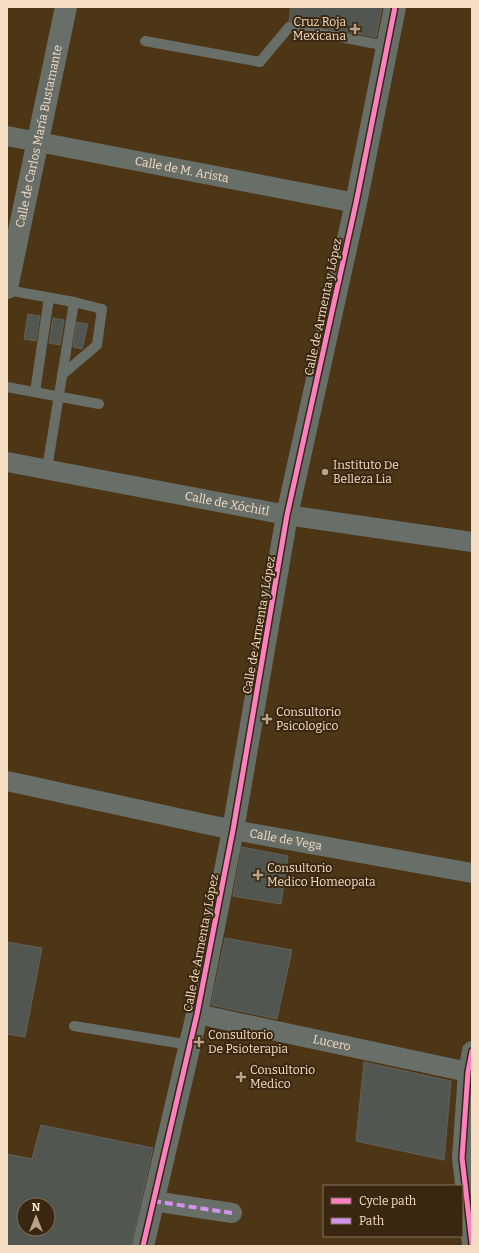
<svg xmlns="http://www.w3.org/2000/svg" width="479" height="1253" font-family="Bitter,serif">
  <rect width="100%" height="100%" fill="#4c3616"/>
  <g fill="#525651" stroke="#63615a" fill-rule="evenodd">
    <polygon points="291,7 382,7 376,37 289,21"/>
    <polygon points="28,314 40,316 36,341 24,339"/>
    <polygon points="53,318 64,320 60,345 49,343"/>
    <polygon points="77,322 88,324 82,349 73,347"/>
    <polygon points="242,847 288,856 281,904 233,896"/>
    <polygon points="225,938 292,950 277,1019 211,1005"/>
    <polygon points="7,942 42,948 25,1037 7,1034"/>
    <polygon points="364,1062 451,1081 444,1160 356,1141"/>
    <path d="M41 1125 153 1148 131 1246H7V1154L32 1159ZM24 1205H48V1229H24Z"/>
  </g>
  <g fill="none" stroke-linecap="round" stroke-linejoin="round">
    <g stroke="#686f69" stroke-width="10">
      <polyline points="145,41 260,62 289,27 387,46"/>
      <polyline points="7,290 74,302 47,469"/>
      <polyline points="62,375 97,345 102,309 74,302"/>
      <polyline points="7,387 99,404"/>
      <polyline points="35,392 49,298"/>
      <polyline points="74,1026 190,1045"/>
    </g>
    <g stroke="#686f69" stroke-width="20">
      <path id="s1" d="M7 136 356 203"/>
      <path id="s2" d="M7 462 287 515 472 542"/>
      <path id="s3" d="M7 781 233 830 472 873"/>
      <path id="s4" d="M197 1014 468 1072"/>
      <polyline points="472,1051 468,1072 462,1158 472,1244"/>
      <polyline points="153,1201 232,1213"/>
    </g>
    <g stroke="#686f69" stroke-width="22">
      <path id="s5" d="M7 288 66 7"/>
      <polyline points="143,1246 197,1014 233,830 287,515 356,203 395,7"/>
    </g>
    <polyline stroke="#d193ec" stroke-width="4" stroke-dasharray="8 4" stroke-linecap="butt" points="153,1201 232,1213"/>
    <g stroke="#392712" stroke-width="8">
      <g id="cycleway">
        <polyline points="472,1051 468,1072 462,1158 472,1244"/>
        <polyline points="143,1246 197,1014 233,830 287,515 356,203 395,7"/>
      </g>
    </g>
    <use href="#cycleway" stroke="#ff80c0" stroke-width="5"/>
  </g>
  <g fill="#baa386" stroke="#392712" stroke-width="1.5">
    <path d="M353 23h4v4h4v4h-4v4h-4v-4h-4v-4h4z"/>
    <circle cx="325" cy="472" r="4"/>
    <path d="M265 713h4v4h4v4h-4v4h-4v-4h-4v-4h4z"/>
    <path d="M256 869h4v4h4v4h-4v4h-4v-4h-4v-4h4z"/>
    <path d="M197 1036h4v4h4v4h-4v4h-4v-4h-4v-4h4z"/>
    <path d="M239 1071h4v4h4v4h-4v4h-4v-4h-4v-4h4z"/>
  </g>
  <g text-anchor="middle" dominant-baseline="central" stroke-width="4" stroke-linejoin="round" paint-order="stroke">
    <g font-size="12" fill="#f5ddc3" stroke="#392712" text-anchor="start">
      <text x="346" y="22" text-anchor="end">Cruz Roja<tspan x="346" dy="14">Mexicana</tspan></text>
      <text x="333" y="465">Instituto De<tspan x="333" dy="14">Belleza Lia</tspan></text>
      <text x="276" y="712">Consultorio<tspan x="276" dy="14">Psicologico</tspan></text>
      <text x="267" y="868">Consultorio<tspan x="267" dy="14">Medico Homeopata</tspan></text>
      <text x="208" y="1035">Consultorio<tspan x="208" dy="14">De Psioterapia</tspan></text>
      <text x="250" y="1070">Consultorio<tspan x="250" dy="14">Medico</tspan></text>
    </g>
    <g font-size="12" fill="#f5ddc3" stroke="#392712">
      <text stroke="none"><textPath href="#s5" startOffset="155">Calle de Carlos María Bustamante</textPath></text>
      <text stroke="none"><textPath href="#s1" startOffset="178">Calle de M. Arista</textPath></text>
      <text transform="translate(323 307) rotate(-78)">Calle de Armenta y López</text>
      <text stroke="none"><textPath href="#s2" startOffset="224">Calle de Xóchitl</textPath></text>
      <text transform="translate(259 625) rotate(-80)">Calle de Armenta y López</text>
      <text stroke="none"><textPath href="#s3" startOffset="285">Calle de Vega</textPath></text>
      <text transform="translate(201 943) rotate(-79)">Calle de Armenta y López</text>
      <text stroke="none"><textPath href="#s4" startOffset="138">Lucero</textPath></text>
    </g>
  </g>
  <rect width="479" height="1253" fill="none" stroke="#f5ddc3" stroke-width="16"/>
  <rect x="323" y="1185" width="140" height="52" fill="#392712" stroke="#847059"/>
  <rect x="331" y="1198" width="20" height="6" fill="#ff80c0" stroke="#847059"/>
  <text x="359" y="1205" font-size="12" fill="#f5ddc3">Cycle path</text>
  <rect x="331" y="1218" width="20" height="6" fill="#d193ec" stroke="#847059"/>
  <text x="359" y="1225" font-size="12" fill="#f5ddc3">Path</text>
  <g transform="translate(36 1217)"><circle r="19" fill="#392712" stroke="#847059"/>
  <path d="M0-3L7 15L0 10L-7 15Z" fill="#baa386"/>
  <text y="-6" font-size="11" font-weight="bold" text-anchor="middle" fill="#f5ddc3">N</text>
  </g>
</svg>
